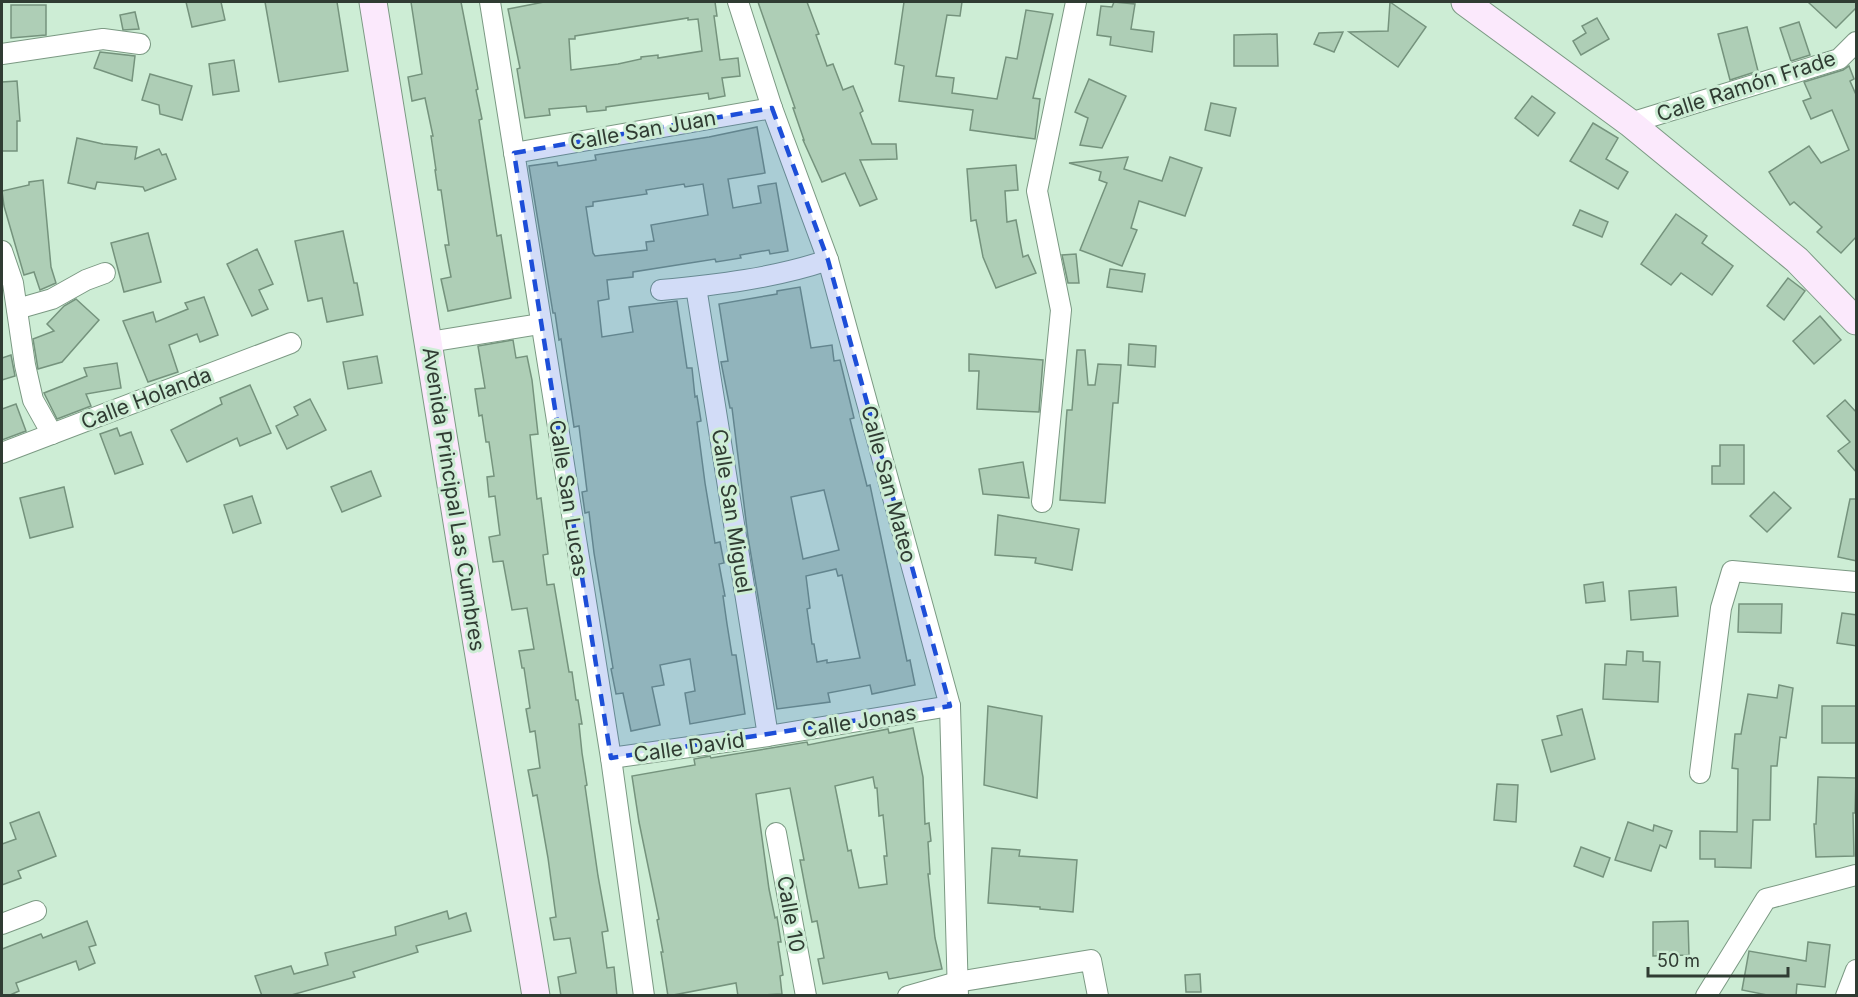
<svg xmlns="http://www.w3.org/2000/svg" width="1858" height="997" font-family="Inter,sans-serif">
  <rect width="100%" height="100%" fill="#cdedd5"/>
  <g fill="#aeceb6" stroke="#75937d" stroke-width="1.5" fill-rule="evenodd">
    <polygon points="186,2 221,2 225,20 192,27"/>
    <polygon points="265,2 337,2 348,71 279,82"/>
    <polygon points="411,2 461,2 478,89 476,90 482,119 479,120 497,236 501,235 511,298 448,311 441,279 451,277 445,245 449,245 441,190 438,190 435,170 436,170 431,136 433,136 425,98 412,101 408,77 422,74"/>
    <path d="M544 2H715L717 16H714L720 60 738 58 740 76 722 78 725 96 709 99 708 93 606 107V110L587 112 586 106 549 109 550 115 525 118 517 69 520 68 508 9ZM688 18V20L698 19 702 51 658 58V55L641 57V59L618 64 571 70 569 39H575V36Z"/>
    <polygon points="758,2 807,2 819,34 816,35 827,66 833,64 843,90 853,86 863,111 860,113 872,144 896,144 897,159 860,160 877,199 860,206 845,173 822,182 803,140 804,140 793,108 795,108"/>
    <polygon points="904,2 962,2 960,16 947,15 936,76 954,78 952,93 997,99 1006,57 1017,59 1026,10 1053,14 1033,98 1040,99 1035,139 970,130 973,110 899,101 904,66 895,64"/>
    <polygon points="1114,2 1135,4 1131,29 1154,32 1152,52 1110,45 1111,37 1097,35 1101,6 1112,7"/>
    <polygon points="1390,2 1426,27 1398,67 1349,32 1388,31"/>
    <polygon points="1808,2 1857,2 1857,7 1836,28"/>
    <polygon points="11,5 46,5 46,35 11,38"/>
    <polygon points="135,12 139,29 123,30 120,15"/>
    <polygon points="1597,18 1609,39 1581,55 1573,41 1586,33 1582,26"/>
    <polygon points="1799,22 1810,55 1791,61 1780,28"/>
    <polygon points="1747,27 1758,71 1730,80 1718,34"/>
    <polygon points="1343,32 1334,52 1314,44 1319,33"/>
    <polygon points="1277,34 1278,66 1234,66 1234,35"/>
    <polygon points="100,52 135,56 132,81 94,68"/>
    <polygon points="234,60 239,91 213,95 209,64"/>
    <polygon points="1849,66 1854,79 1850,81 1857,97 1857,236 1841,253 1817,232 1822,227 1794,202 1790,205 1769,172 1809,146 1821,163 1849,150 1832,110 1811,119 1803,101 1811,98 1804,82 1843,70"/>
    <polygon points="150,74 192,86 182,120 160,114 159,105 142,100"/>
    <polygon points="1089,79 1126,96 1102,148 1080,145 1088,118 1075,112"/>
    <polygon points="17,81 20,121 17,121 17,151 2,151 2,82"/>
    <polygon points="1532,96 1555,113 1538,136 1515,118"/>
    <polygon points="1211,103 1236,108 1230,136 1205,130"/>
    <polygon points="1593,123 1618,138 1606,159 1628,172 1618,189 1570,161"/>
    <path d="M757 127 765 173 728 179 733 208 761 203 758 186 776 183 788 251 770 254 769 250 740 255 741 258 716 262 715 259 633 272V277L607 280 609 299 598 301 602 337 633 332 629 307 677 301 687 368H692L695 397 697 396 701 421 697 422 705 483 715 543 720 542 724 563 719 564 725 596H723L727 624 732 655H736L745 714 690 724 685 693 695 691 690 659 660 665 664 685 652 687 660 725 631 731 623 693 616 694 611 669 613 668 594 553 589 512 585 513 582 492 587 491 579 426 574 427 561 339 559 340 555 313H553L529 166 557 162 558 166 596 160 595 155 709 137ZM684 184 685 187 703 184 708 215 651 225 654 241 646 242 647 250 595 256 593 253 586 207 593 206V202L647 194 646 190Z"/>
    <polygon points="77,138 103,144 137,147 135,159 159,149 162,155 166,154 176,179 145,191 143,187 97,182 95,189 68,183"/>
    <polygon points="1128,157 1124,169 1162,181 1170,157 1202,168 1185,216 1139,201 1131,228 1137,230 1122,266 1080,250 1107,183 1099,180 1101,172 1069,163"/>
    <polygon points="1016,165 1018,190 1005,191 1007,222 1016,220 1023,257 1028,255 1036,273 996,288 983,257 976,220 971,221 967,169"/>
    <polygon points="43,180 51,267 56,283 40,290 34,272 24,275 4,206 2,191 29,185 29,182"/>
    <polygon points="1580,210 1608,222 1602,237 1573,225"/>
    <polygon points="1676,214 1707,236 1702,243 1733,266 1712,295 1681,273 1671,285 1641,264"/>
    <polygon points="343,231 354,283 357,283 363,315 327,322 322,298 308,301 295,241"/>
    <polygon points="148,233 161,282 124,292 111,243"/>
    <polygon points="257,249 273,284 259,290 268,309 252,316 227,264"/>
    <polygon points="1076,254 1079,283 1068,283 1062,255"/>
    <polygon points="1110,269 1145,274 1142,292 1107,287"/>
    <polygon points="1788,278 1805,291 1784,320 1767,306"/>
    <path d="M800 287 811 348 832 345 834 361 840 360 854 418 850 419 867 486 870 485 907 661 910 660 915 685 872 694 870 685 828 693 830 702 777 709 748 537 732 408H730L721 362 728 361 719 304 777 294V291ZM824 490 839 550 803 559 791 497ZM836 569 838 576 842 575 860 658 827 663V660L817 662 814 644H812L807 609 810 608 806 576Z"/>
    <polygon points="204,297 218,335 200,342 197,334 169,345 178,372 148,382 123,321 153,312 156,322 188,309 185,303"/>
    <polygon points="76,299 99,320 62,362 38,369 33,339 54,331 47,324 64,306"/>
    <polygon points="1820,316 1841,340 1814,364 1793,341"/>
    <polygon points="513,340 516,358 527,356 532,380 538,434 530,435 537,499 541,498 548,554 543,555 547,585 554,584 569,672 572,672 576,700 578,700 582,724 579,724 582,753 587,785 585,786 598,876 608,931 602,932 607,968 614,967 617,996 561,996 558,977 576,973 570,938 554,940 550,918 556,917 548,858 537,795 533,796 528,770 540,768 535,731 530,732 526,709 530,708 524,668 522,668 519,651 534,649 527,608 512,610 503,561 493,562 489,537 500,535 495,496 489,497 487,477 494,476 489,442 486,442 482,415 479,416 475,389 485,388 478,346"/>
    <polygon points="1129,344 1156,346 1155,367 1128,365"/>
    <polygon points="1077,350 1085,350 1088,385 1095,385 1098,364 1121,365 1118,403 1113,403 1105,503 1060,500 1067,410 1072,410"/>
    <polygon points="969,354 1043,360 1039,412 977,409 979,371 969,371"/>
    <polygon points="11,355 15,376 2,380 2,358"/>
    <polygon points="377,356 382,383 348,389 343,362"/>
    <polygon points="117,363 121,388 86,394 91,406 57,419 44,393 87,376 84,368"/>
    <polygon points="250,385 271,433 240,446 237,438 187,462 171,430 222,404 220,398"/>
    <polygon points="310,399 326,430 287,449 276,426 298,415 294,407"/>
    <polygon points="1845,400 1857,413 1857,473 1838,451 1850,442 1827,416"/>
    <polygon points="16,404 26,431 2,440 2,409"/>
    <polygon points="117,428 120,436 131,432 143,464 115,474 100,434"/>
    <polygon points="1720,445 1744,445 1744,484 1712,484 1712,466 1720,466"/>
    <polygon points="1023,462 1029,498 983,494 979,469"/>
    <polygon points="371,471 381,496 342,512 331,487"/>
    <polygon points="64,487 73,527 30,538 20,498"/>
    <polygon points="1774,492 1791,508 1767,532 1750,516"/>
    <polygon points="252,496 261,523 233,533 224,505"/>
    <polygon points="1850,499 1857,499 1857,561 1838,557"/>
    <polygon points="998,515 1079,529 1072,570 1035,563 1036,558 995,555"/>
    <polygon points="1603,582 1605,601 1586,603 1584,585"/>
    <polygon points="1676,587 1678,616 1631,620 1629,591"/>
    <polygon points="1739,604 1782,604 1781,633 1738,632"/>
    <polygon points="1842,613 1857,615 1857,646 1837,643"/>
    <polygon points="1627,651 1643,652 1643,661 1660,662 1658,702 1603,699 1605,664 1626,665"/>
    <polygon points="1779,685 1793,688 1786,738 1780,737 1777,766 1771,766 1770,820 1753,820 1751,868 1715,867 1715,859 1700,859 1700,831 1737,832 1738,769 1732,768 1735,734 1741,734 1748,694 1777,698"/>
    <polygon points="988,706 1042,716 1037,798 984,785"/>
    <rect x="1822" y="706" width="35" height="37"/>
    <polygon points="1582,709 1595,759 1551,772 1542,740 1562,735 1557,716"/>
    <path d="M913 728 923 777 925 824 929 823 931 841 928 842 930 874H928L935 938 942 969 889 979 887 972 823 984 818 959 824 958 817 921 812 922 807 897 800 860H804L790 788 756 794 769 889 775 918 777 917 781 942H778L783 975 780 976 782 994 738 996 736 983 668 996 661 952H663L657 920 659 919 639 822 632 776 695 765 694 759 705 757 710 756 711 758 807 742 808 745 888 729 889 733ZM873 777 875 788H877L879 816 883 815 887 856H884L887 884 859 888 851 850 848 851 835 786Z"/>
    <polygon points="1818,777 1856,778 1855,813 1853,813 1854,856 1816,857 1814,824 1816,824"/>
    <polygon points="1497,784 1518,785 1516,822 1494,820"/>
    <polygon points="39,812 56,856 18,871 21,878 2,885 2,844 16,839 10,823"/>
    <polygon points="1628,822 1653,831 1654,825 1672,831 1666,848 1660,845 1651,871 1615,860"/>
    <polygon points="1581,847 1610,858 1603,877 1574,866"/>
    <polygon points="992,848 1020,850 1019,856 1077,860 1073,912 1040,909 1040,907 988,903"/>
    <polygon points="447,911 449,919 466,913 471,931 416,946 418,952 353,972 355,977 288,996 262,996 255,976 291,966 294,974 328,965 325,953 396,935 395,927"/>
    <polygon points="87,921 96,945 89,947 95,963 79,970 76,961 16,983 19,991 8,996 2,996 2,949 41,934 43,938"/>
    <polygon points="1688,921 1689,955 1653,956 1653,922"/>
    <polygon points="1808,942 1830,945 1825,987 1797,984 1796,996 1772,996 1742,990 1749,951 1806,961"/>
    <polygon points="1200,974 1201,992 1186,992 1185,975"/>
  </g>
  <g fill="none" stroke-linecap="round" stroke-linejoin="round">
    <g stroke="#7b9983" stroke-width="22">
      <g id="street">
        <polyline points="490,2 611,758 644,996"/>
        <polyline points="738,2 772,108 828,260 950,706 958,996"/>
        <polyline points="2,54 103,39 140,44"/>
        <polyline points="1630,123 1839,59 1856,42"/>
        <polyline points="514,153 772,108"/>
        <polyline points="2,251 13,283 25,365 33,400 52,434"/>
        <polyline points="696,287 768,736"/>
        <path d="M661 290C717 285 775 278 828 260"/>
        <polyline points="17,309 52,299 86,280 105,273"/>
        <polyline points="429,342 540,324"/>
        <polyline points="2,453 291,343"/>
        <polyline points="1042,502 1061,310 1037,191 1076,2"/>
        <polyline points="611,758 768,736 950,706"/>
        <polyline points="1700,773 1721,608 1732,571 1856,582"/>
        <polyline points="776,833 806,996"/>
        <polyline points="2,924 36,911"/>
        <polyline points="908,996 957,982 1091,960 1098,996"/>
        <polyline points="1706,996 1766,899 1856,875"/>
        <polyline points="1846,996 1856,970"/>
      </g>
    </g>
    <g stroke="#7b9983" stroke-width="29">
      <g id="secondary">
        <polyline points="373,2 468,590 536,996"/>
        <polyline points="1465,2 1630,123 1797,260 1856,321"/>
      </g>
    </g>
    <use href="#street" stroke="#fff" stroke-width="20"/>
    <use href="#secondary" stroke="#fbe9fc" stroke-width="27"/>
  </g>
  <path fill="#1d4ed8" fill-opacity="0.2" stroke="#1d4ed8" stroke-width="4.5" stroke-dasharray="12 8" stroke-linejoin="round" d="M772 108 828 260 950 706 611 758 514 153Z"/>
  <g text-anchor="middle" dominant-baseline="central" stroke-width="6" stroke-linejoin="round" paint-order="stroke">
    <g font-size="21" fill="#303c33" stroke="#cdedd5">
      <text transform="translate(1746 86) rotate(-18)">Calle Ramón Frade</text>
      <text transform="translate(643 130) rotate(-10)">Calle San Juan</text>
      <text transform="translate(146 398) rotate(-21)">Calle Holanda</text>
      <text transform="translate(889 484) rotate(75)">Calle San Mateo</text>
      <text transform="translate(569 498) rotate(81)">Calle San Lucas</text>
      <text transform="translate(454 499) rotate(81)">Avenida Principal Las Cumbres</text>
      <text transform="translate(732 511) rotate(81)">Calle San Miguel</text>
      <text transform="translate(859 721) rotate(-9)">Calle Jonas</text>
      <text transform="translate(689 747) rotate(-8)">Calle David</text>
      <text transform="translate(791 914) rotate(80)">Calle 10</text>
    </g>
  </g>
  <rect width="1858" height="997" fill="none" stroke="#303c33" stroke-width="6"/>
  <path d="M1648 967v9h140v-9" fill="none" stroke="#303c33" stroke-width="3"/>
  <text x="1657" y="967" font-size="18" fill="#303c33" stroke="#cdedd5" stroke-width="4.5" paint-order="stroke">50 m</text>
</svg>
